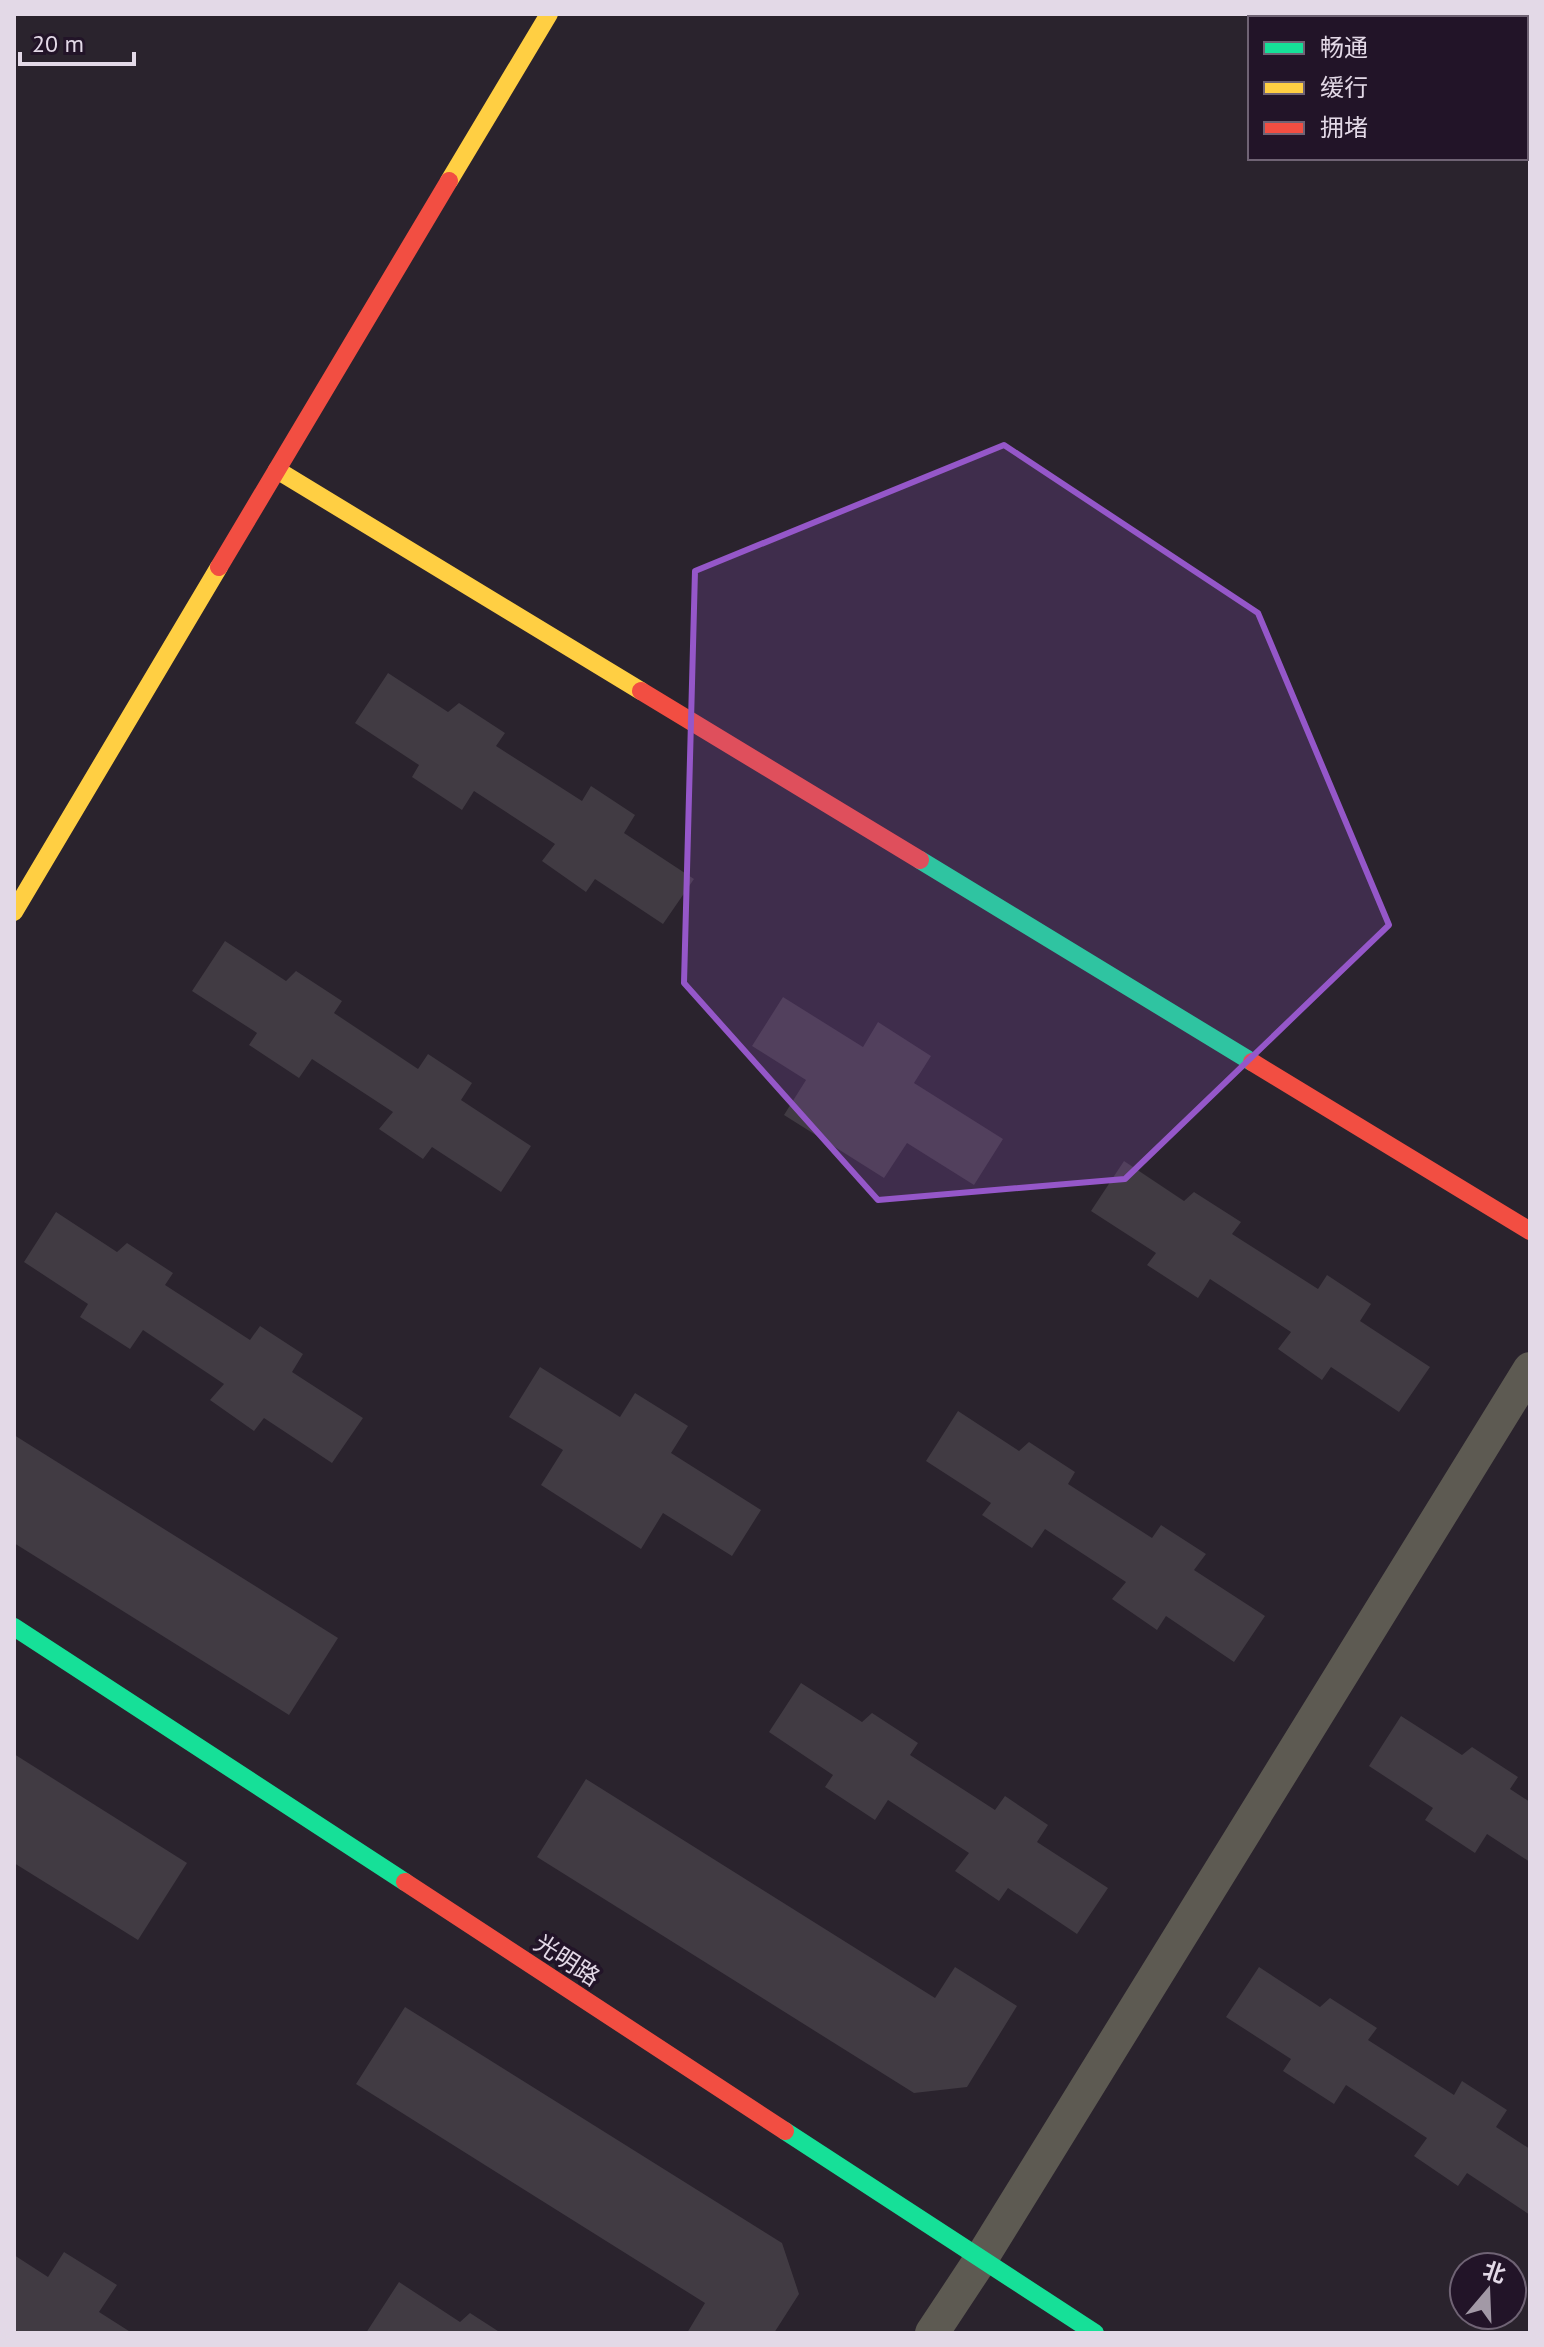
<svg xmlns="http://www.w3.org/2000/svg" width="1544" height="2347" font-family="'PT Sans','Noto Sans SC',sans-serif">
  <rect width="100%" height="100%" fill="#2a232d"/>
  <g fill="#413b43">
    <polygon points="388,673 448,712 459,703 505,733 496,746 582,801 591,786 635,815 624,833 694,879 663,924 595,879 586,892 542,861 555,844 474,791 462,810 412,777 419,765 355,723"/>
    <polygon points="225,941 286,981 296,971 342,1001 334,1013 418,1069 428,1054 472,1083 461,1100 531,1146 501,1192 432,1147 423,1159 379,1129 393,1112 312,1059 299,1078 249,1045 257,1033 192,991"/>
    <polygon points="783,997 863,1047 878,1022 931,1056 914,1083 1003,1139 974,1185 907,1143 884,1178 784,1115 806,1080 752,1046"/>
    <polygon points="1124,1161 1184,1201 1194,1192 1241,1222 1232,1234 1318,1289 1327,1275 1371,1304 1360,1321 1430,1367 1399,1412 1331,1367 1322,1380 1278,1349 1291,1332 1210,1279 1198,1298 1147,1265 1156,1253 1091,1211"/>
    <polygon points="56,1212 117,1252 127,1243 173,1273 165,1285 250,1340 260,1326 303,1354 292,1372 363,1418 332,1463 264,1418 254,1431 210,1400 224,1384 143,1330 130,1349 80,1317 88,1304 24,1262"/>
    <polygon points="540,1367 620,1417 635,1393 688,1426 671,1453 761,1510 732,1556 663,1513 641,1549 541,1485 563,1450 509,1417"/>
    <polygon points="958,1411 1019,1451 1029,1442 1075,1472 1068,1484 1152,1538 1161,1525 1206,1554 1194,1570 1265,1616 1234,1662 1166,1616 1157,1630 1112,1599 1126,1582 1045,1529 1032,1548 982,1515 991,1503 926,1461"/>
    <polygon points="14,1435 338,1638 289,1715 14,1543"/>
    <polygon points="801,1683 862,1722 872,1713 918,1743 910,1755 995,1810 1005,1796 1048,1825 1037,1842 1108,1888 1077,1934 1008,1888 999,1901 955,1871 969,1853 888,1800 875,1820 825,1787 833,1775 769,1732"/>
    <polygon points="1401,1716 1462,1755 1472,1747 1518,1777 1510,1789 1530,1802 1530,1862 1487,1834 1475,1853 1425,1820 1433,1808 1369,1766"/>
    <polygon points="14,1754 187,1863 138,1940 14,1863"/>
    <polygon points="586,1779 935,1998 955,1967 1017,2006 967,2087 914,2093 537,1857"/>
    <polygon points="1259,1967 1320,2007 1330,1998 1377,2028 1368,2040 1454,2095 1462,2081 1507,2110 1496,2127 1530,2149 1530,2215 1467,2173 1458,2186 1414,2156 1427,2138 1346,2085 1334,2104 1283,2071 1291,2059 1226,2017"/>
    <polygon points="405,2007 782,2243 799,2294 774,2333 687,2333 705,2303 356,2084"/>
    <polygon points="64,2252 117,2285 99,2312 132,2333 14,2333 14,2255 48,2277"/>
    <polygon points="399,2282 460,2322 470,2313 501,2333 366,2333"/>
  </g>
  <g fill="none" stroke-linecap="round" stroke-linejoin="round">
    <polyline stroke="#5d5a52" stroke-width="34" points="932,2333 981,2259 1530,1369"/>
    <g stroke="#16e098" stroke-width="18">
      <polyline points="920,860 1252,1062"/>
      <polyline points="14,1627 405,1882"/>
      <polyline points="785,2131 1095,2333"/>
    </g>
    <g stroke="#ffcf43" stroke-width="18">
      <polyline points="449,181 549,14"/>
      <polyline points="277,470 641,691"/>
      <polyline points="14,912 219,567"/>
    </g>
    <g stroke="#f24e42" stroke-width="18">
      <polyline points="219,567 449,181"/>
      <polyline points="641,691 920,860"/>
      <polyline points="1252,1062 1530,1231"/>
      <polyline points="405,1882 785,2131"/>
    </g>
  </g>
  <path fill="#9557c9" fill-opacity="0.2" stroke="#9557c9" stroke-width="6" stroke-linejoin="round" d="M1004 445 1258 613 1389 925 1125 1179 878 1200 684 983 695 571Z"/>
  <g text-anchor="middle" dominant-baseline="central" stroke-width="7" stroke-linejoin="round" paint-order="stroke">
    <g font-size="24" fill="#e3d9e7" stroke="#221428">
      <text transform="translate(567 1960) rotate(33)">光明路</text>
    </g>
  </g>
  <rect width="1544" height="2347" fill="none" stroke="#e3d9e7" stroke-width="32"/>
  <rect x="1248" y="16" width="280" height="144" fill="#221428" stroke="#6f6374" stroke-width="2"/>
  <rect x="1264" y="42" width="40" height="12" fill="#16e098" stroke="#6f6374" stroke-width="2"/>
  <text x="1320" y="56" font-size="24" fill="#e3d9e7">畅通</text>
  <rect x="1264" y="82" width="40" height="12" fill="#ffcf43" stroke="#6f6374" stroke-width="2"/>
  <text x="1320" y="96" font-size="24" fill="#e3d9e7">缓行</text>
  <rect x="1264" y="122" width="40" height="12" fill="#f24e42" stroke="#6f6374" stroke-width="2"/>
  <text x="1320" y="136" font-size="24" fill="#e3d9e7">拥堵</text>
  <g transform="translate(1488 2291) rotate(19)"><circle r="38" fill="#221428" stroke="#6f6374" stroke-width="2"/>
  <path d="M0-6L14 30L0 20L-14 30Z" fill="#a299a6"/>
  <text y="-12" font-size="22" font-weight="bold" text-anchor="middle" fill="#e3d9e7">北</text>
  </g>
  <path d="M20 52v12h114v-12" fill="none" stroke="#e3d9e7" stroke-width="4"/>
  <text x="32" y="52" font-size="24" fill="#e3d9e7" stroke="#221428" stroke-width="6" paint-order="stroke">20 m</text>
</svg>
